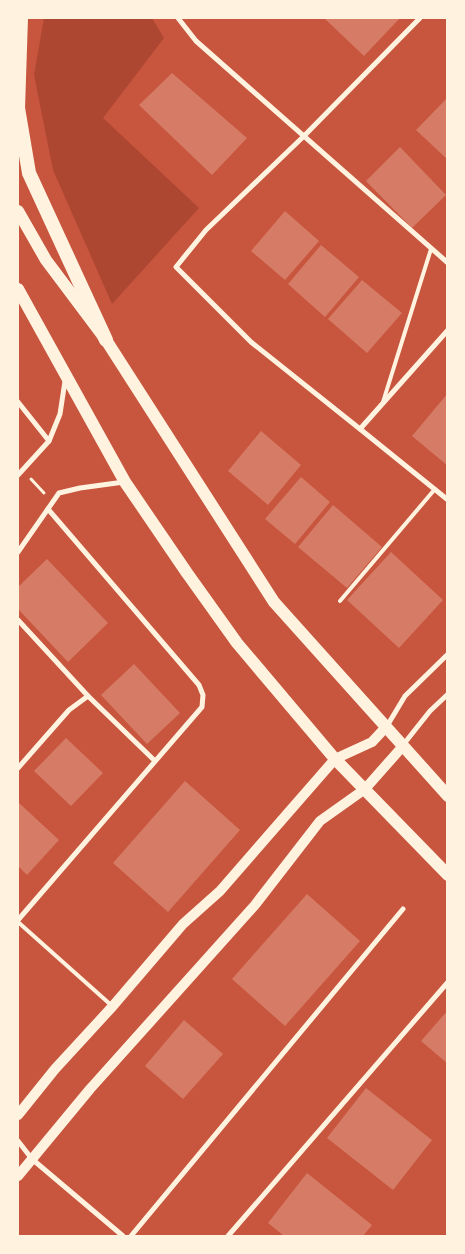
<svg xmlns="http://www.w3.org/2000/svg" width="465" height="1254" font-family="Arial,sans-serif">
  <rect width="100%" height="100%" fill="#c8553d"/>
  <polygon fill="#ae4732" points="44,18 152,18 164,38 103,118 199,208 112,304 53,170 34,75"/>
  <g fill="#d67c66">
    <polygon points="324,18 400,18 364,56"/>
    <polygon points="172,73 247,138 212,175 139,105"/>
    <polygon points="448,97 448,160 416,130"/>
    <polygon points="400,147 446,195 412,228 366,181"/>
    <polygon points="285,211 319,241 285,280 251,251"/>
    <polygon points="321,245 359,277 325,317 288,284"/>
    <polygon points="362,280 402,313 367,353 328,319"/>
    <polygon points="448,393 448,466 412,436"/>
    <polygon points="261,431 301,465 268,505 228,471"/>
    <polygon points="301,477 330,502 295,544 265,519"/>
    <polygon points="333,505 382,547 347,588 298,547"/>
    <polygon points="391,552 443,600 399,648 347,600"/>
    <polygon points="47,559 108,623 68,662 18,609 18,587"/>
    <polygon points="134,664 180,713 147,744 101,695"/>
    <polygon points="66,738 103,773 71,806 34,771"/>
    <polygon points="185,781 240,830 168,912 113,863"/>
    <polygon points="18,802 59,840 27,875 18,866"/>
    <polygon points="307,894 360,941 285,1026 232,979"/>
    <polygon points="448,1010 448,1064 421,1041"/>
    <polygon points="184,1020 223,1054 183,1099 145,1066"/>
    <polygon points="366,1088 432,1140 393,1190 327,1138"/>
    <polygon points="307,1173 372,1225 363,1236 284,1236 268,1223"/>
  </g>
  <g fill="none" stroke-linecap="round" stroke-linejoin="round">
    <polyline stroke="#fff3e0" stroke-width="3" points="31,479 44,493"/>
    <g stroke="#fff3e0" stroke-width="4">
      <polyline points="383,402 431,249"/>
      <polyline points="340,601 435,489"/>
      <polyline points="18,922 111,1005"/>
    </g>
    <g stroke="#fff3e0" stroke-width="5">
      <polyline points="178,18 196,41 448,263"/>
      <polyline points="448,330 360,429 448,500"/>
      <polyline points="18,402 49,441 18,475"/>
      <polyline points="360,429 251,342 176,267 206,230 304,136 420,18"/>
      <polyline points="49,441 60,414 65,381"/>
      <polyline points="18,552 59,493 80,488 124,482"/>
      <polyline points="18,620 88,696 155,761"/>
      <polyline points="387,726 405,696 448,654"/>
      <polyline points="403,745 430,711 448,694"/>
      <polyline points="18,768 69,710 88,696"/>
      <polyline points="18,920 202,707 203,695 199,685 48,509"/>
      <polyline points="18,1141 32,1159 123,1236"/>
      <polyline points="131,1236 403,909"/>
      <polyline points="228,1236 448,982"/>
    </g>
    <g stroke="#fff3e0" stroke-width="10">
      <polyline points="18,1115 55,1069 112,1007 183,924 220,891 335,759 372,742 386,727"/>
      <polyline points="18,1176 90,1089 255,905 320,821 365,789 403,746"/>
    </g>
    <g stroke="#fff3e0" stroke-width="12">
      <polyline points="18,211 46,260 106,340 274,602 448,796"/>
      <polyline points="18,289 125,482 187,573 237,643 335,759 448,875"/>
    </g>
    <polyline stroke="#fff3e0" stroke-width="14" points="21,18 18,108 29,173 106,340"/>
  </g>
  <rect width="465" height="1254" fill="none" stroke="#fff3e0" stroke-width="38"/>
</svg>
